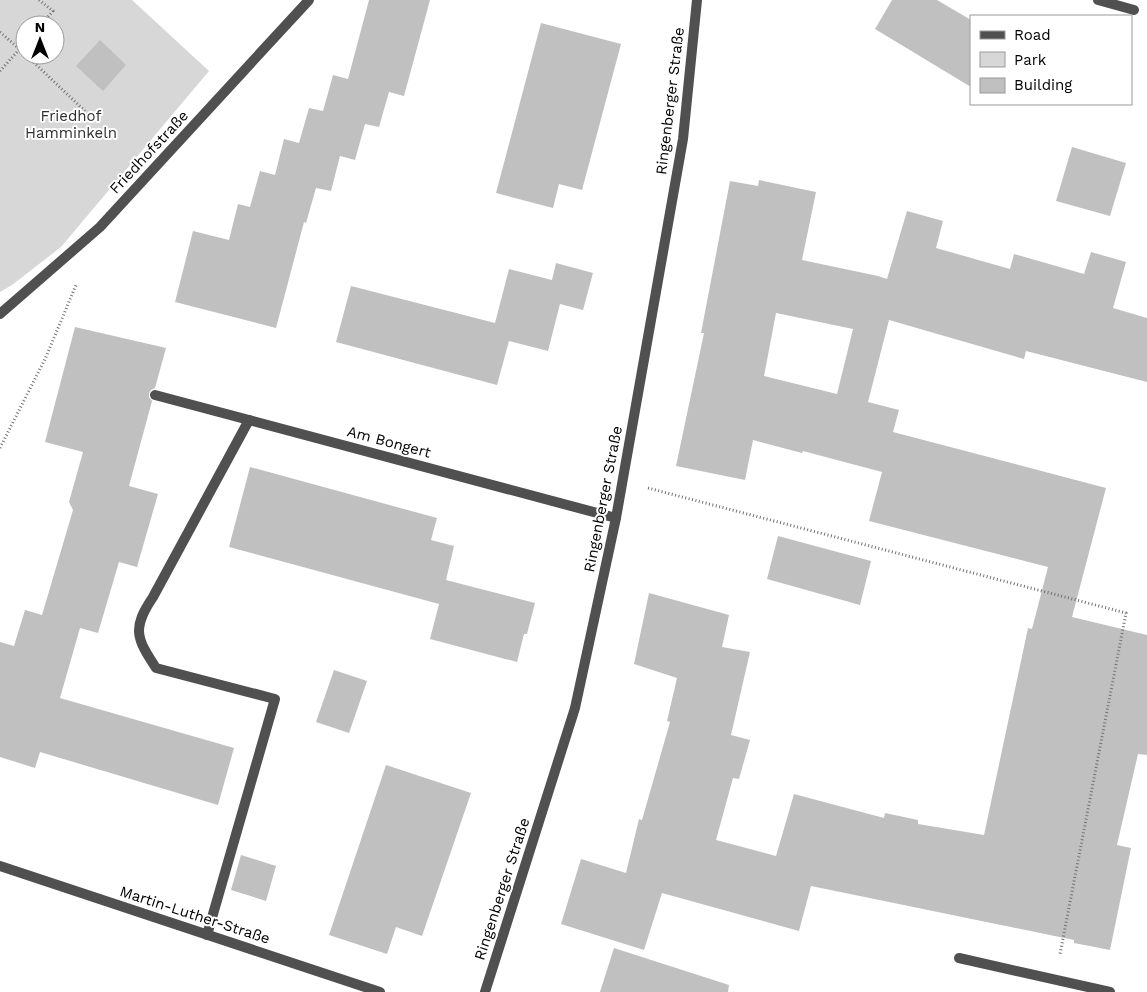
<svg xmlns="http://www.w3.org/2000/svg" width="1147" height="992" font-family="'Work Sans',sans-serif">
  <rect width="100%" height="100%" fill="#fff"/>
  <path fill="#d7d7d7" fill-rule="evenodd" d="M0 0H132L209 71 61 247 12 285 0 292ZM25 25H55V55H25Z"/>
  <g fill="#c0c0c0" fill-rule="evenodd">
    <polygon points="369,0 430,0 404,96 389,92 379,127 365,124 355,160 340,156 331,191 316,188 306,223 304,222 276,328 175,302 193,231 229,240 238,204 250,207 260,171 275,175 284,139 299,143 309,108 323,111 333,75 348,79"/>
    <polygon points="892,0 937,0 971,20 971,87 875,29"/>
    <polygon points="541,23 621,44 582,190 559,184 553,208 496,193"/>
    <polygon points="100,40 126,65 103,91 76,66"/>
    <polygon points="1072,147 1126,163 1110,216 1056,201"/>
    <path d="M759 180 816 192 802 260 878 276 887 279 907 211 943 221 936 248 1010 269 1014 254 1084 274 1091 252 1126 262 1113 308 1147 318V382L1026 351 1024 359 889 320 868 402 899 410 893 432 1106 488 1072 617 1147 635V755L1138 754 1117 845 1131 848 1110 950 1074 943V940L811 886 799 931 662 893 644 950 561 924 581 859 626 873 639 819 642 820 670 722 667 721 677 678 634 664 649 593 729 615 722 647 750 652 731 735 750 740 739 779 733 778 716 840 776 856 794 794 884 818 885 813 918 820V824L984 835 1028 628 1032 629 1048 567 869 521 882 472 803 451 802 453 753 440 745 480 676 466 704 333H701L730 181 758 186ZM776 313 853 329 837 394 764 376Z"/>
    <polygon points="556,263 593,273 583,310 560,304 548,351 509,341 497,385 336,342 351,286 495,323 509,269 552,280"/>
    <polygon points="75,327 166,348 155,388 151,390 149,393 149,397 152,401 129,486 158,494 137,567 119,562 98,633 80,628 60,698 234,748 218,805 40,752 35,768 0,757 0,642 14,646 25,610 42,615 73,510 69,502 83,452 45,442"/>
    <polygon points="250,467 437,518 431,540 454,546 446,580 535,603 527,634 524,634 517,662 430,639 439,604 229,547"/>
    <polygon points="778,536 871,561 860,605 767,579"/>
    <polygon points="334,670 367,681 349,733 316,722"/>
    <polygon points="386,765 471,793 422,936 396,927 387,954 329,935"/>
    <polygon points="241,855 276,866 266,901 231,890"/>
    <polygon points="614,948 729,985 728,992 600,992"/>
  </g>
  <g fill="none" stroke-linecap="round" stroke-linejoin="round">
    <g stroke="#727272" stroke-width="3" stroke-dasharray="1 2.5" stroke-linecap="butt">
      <polyline points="39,0 53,11 41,25"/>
      <polyline points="0,32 25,54"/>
      <polyline points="26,55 87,113"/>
      <polyline points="0,71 25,43"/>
      <polyline points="0,448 46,357 76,285"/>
      <polyline points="648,488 1126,613 1060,954"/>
    </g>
    <g stroke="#505050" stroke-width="10">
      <polyline points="1098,0 1134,10"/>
      <polyline points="959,958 1110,992"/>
    </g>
    <g stroke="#505050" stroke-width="10">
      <polyline points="0,314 100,227 309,0"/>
      <polyline points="155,395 616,518"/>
      <polyline points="0,866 380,992"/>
      <path d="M207 935 275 699 156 668C136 638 132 628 153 597L249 420"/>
      <polyline points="485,992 575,708 616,518 683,139 697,0"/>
    </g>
  </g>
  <g text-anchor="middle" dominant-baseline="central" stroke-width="4" stroke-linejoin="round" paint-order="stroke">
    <g font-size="15" fill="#000" stroke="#fff">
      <text transform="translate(670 101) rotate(-83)">Ringenberger Straße</text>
      <text transform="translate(149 152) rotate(-47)">Friedhofstraße</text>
      <text transform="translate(389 442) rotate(15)">Am Bongert</text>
      <text transform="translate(603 499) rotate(-79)">Ringenberger Straße</text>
      <text transform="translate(502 889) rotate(-72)">Ringenberger Straße</text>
      <text transform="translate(195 915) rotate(18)">Martin-Luther-Straße</text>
    </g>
    <g font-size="15" fill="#2e2e2e" stroke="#fff">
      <text x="71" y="116">Friedhof<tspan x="71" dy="17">Hamminkeln</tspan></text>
    </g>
  </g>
  <rect x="970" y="15" width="162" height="90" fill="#ffffff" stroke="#999999"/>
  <rect x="980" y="31" width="25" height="8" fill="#505050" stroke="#999999"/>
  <text x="1014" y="40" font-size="15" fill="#000000">Road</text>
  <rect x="980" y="52" width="25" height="15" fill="#d7d7d7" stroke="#999999"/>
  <text x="1014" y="65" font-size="15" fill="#000000">Park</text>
  <rect x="980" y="78" width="25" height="15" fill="#c0c0c0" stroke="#999999"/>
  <text x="1014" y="90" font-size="15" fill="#000000">Building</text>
  <g transform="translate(40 40)"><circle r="24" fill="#ffffff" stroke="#999999"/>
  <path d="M0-4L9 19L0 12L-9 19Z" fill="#000000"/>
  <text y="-8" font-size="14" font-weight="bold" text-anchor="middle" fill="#000000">N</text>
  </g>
</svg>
